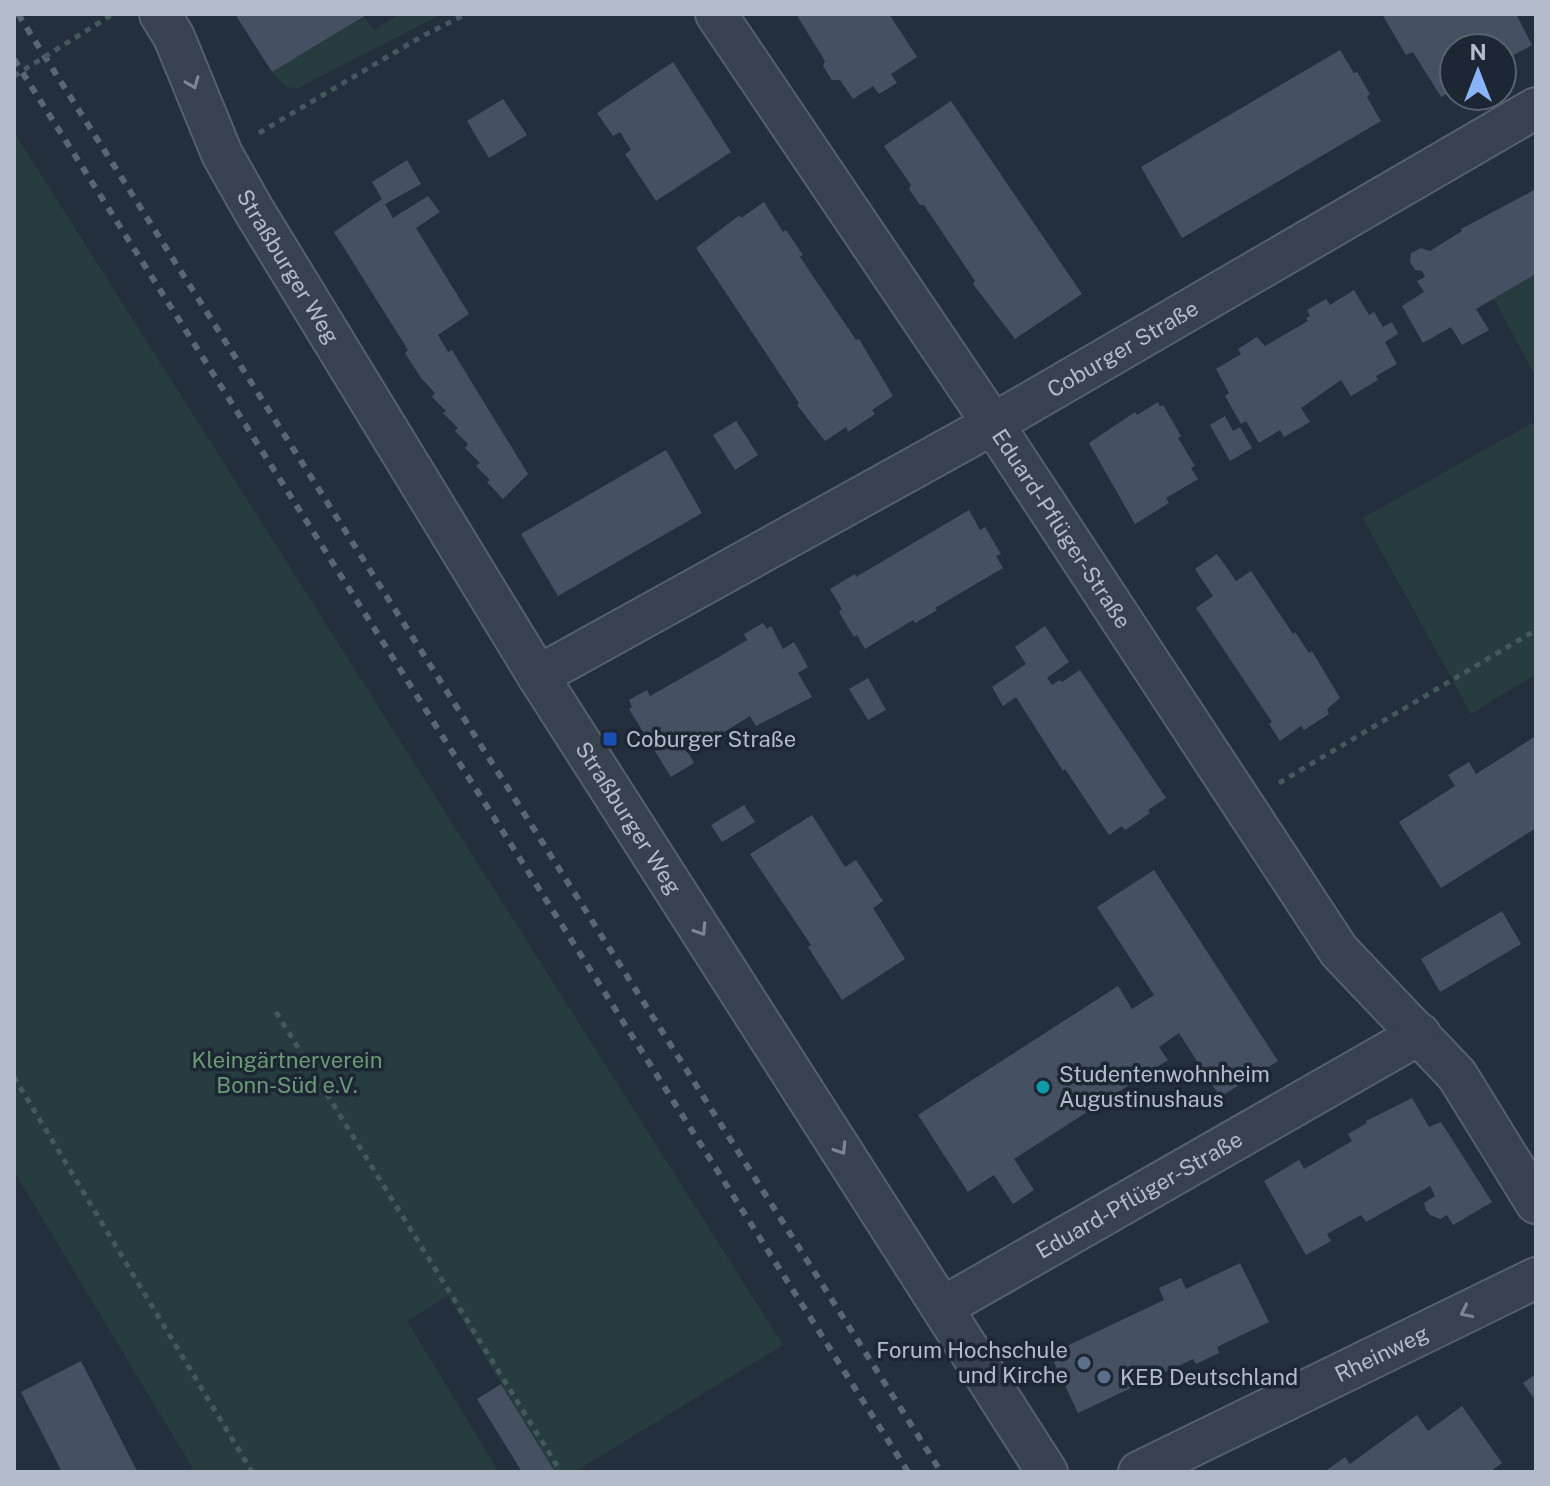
<svg xmlns="http://www.w3.org/2000/svg" width="1550" height="1486" font-family="'Public Sans',sans-serif">
  <rect width="100%" height="100%" fill="#242f3e"/>
  <g fill="#263c3f">
    <path d="M400 14H442L298 88C285 89 280 80 272 72L364 17 374 30Z"/>
    <polygon points="14,132 783,1345 574,1472 555,1472 448,1296 407,1321 499,1472 195,1472 14,1171"/>
    <polygon points="1536,274 1536,377 1494,299"/>
    <polygon points="1536,421 1536,674 1471,714 1363,518"/>
  </g>
  <g fill="#455162">
    <polygon points="235,14 368,14 272,72"/>
    <polygon points="796,14 889,14 917,57 891,74 897,83 879,94 873,86 853,99 840,80 832,80 823,66 825,61"/>
    <polygon points="1382,14 1516,14 1532,45 1512,56 1508,48 1502,51 1502,48 1454,48 1454,90 1441,97 1413,52 1406,55"/>
    <polygon points="1340,50 1354,73 1357,72 1370,94 1367,97 1381,121 1182,238 1141,167"/>
    <polygon points="673,62 731,152 656,201 625,154 631,150 620,132 613,136 597,113"/>
    <polygon points="503,99 527,135 489,158 467,121"/>
    <polygon points="951,101 1082,294 1015,339 973,284 975,281 924,205 920,205 909,189 911,185 884,146"/>
    <polygon points="407,160 421,184 385,204 393,218 428,196 440,212 416,228 469,314 438,335 448,352 452,350 528,474 503,499 487,482 490,480 476,466 480,463 465,448 468,444 455,431 458,428 443,413 446,411 432,397 435,393 421,378 405,353 408,350 334,232 382,199 372,182"/>
    <polygon points="1536,189 1536,274 1476,309 1489,330 1462,345 1451,327 1423,343 1402,306 1424,292 1417,281 1425,277 1422,271 1415,270 1410,262 1411,253 1421,248 1430,251 1462,231 1461,229"/>
    <polygon points="764,202 783,232 786,230 803,255 800,257 856,340 859,339 893,396 872,410 875,414 848,432 846,427 825,441 797,405 799,403 696,248 740,215 741,218"/>
    <polygon points="1354,290 1369,315 1374,312 1383,327 1392,322 1398,334 1385,342 1397,364 1376,376 1378,380 1351,396 1341,380 1301,408 1310,422 1284,437 1280,430 1259,443 1246,421 1241,424 1225,396 1229,393 1216,369 1241,354 1238,349 1257,337 1265,346 1308,321 1306,318 1310,316 1307,310 1326,299 1330,305"/>
    <polygon points="1158,402 1160,407 1163,405 1181,436 1178,438 1195,466 1191,468 1198,479 1166,498 1169,503 1135,524 1089,443 1135,412 1137,415"/>
    <polygon points="1225,416 1233,431 1240,427 1252,448 1230,461 1210,425"/>
    <polygon points="736,421 758,455 735,470 713,435"/>
    <polygon points="666,450 702,513 558,596 521,534"/>
    <polygon points="969,510 980,530 985,527 1001,554 996,556 1003,568 935,608 937,610 915,623 913,620 865,649 857,635 854,637 839,612 842,609 830,589 855,574 856,577"/>
    <polygon points="1217,554 1236,581 1251,571 1293,634 1295,632 1309,653 1312,651 1340,698 1327,709 1329,714 1304,730 1301,726 1280,741 1269,724 1272,722 1196,608 1213,596 1195,569"/>
    <polygon points="763,623 767,629 771,626 783,649 794,642 808,667 798,673 812,697 756,726 750,716 689,754 694,763 671,777 629,709 632,707 629,700 647,690 650,696 717,658 747,640 744,634"/>
    <polygon points="1045,626 1069,662 1047,678 1052,685 1060,680 1062,682 1080,670 1166,798 1148,810 1150,813 1125,830 1122,826 1109,835 1065,769 1063,771 1016,697 1003,706 992,687 1026,664 1015,647"/>
    <polygon points="868,678 886,710 868,720 849,689"/>
    <polygon points="1536,736 1536,828 1441,888 1399,822 1455,786 1448,775 1469,762 1476,774"/>
    <polygon points="744,805 755,822 722,842 711,825"/>
    <polygon points="812,815 845,867 856,860 883,901 873,908 905,959 842,1000 808,947 811,945 750,854"/>
    <polygon points="1154,870 1278,1061 1220,1097 1179,1033 1159,1047 1168,1060 1014,1159 1034,1190 1013,1204 994,1175 968,1192 918,1115 1118,986 1132,1009 1154,995 1097,907"/>
    <polygon points="1502,911 1521,944 1440,992 1421,959"/>
    <polygon points="1412,1098 1429,1127 1441,1122 1492,1202 1453,1225 1447,1215 1440,1219 1430,1215 1426,1210 1424,1203 1435,1196 1430,1186 1366,1222 1361,1215 1327,1234 1331,1241 1306,1255 1264,1181 1299,1160 1304,1169 1352,1141 1348,1134 1367,1123 1366,1121"/>
    <polygon points="1240,1263 1269,1322 1217,1347 1219,1353 1196,1364 1193,1359 1078,1413 1050,1354 1164,1300 1159,1288 1181,1278 1186,1289"/>
    <polygon points="81,1361 136,1469 138,1472 62,1472 21,1392"/>
    <polygon points="1536,1374 1536,1401 1523,1383"/>
    <polygon points="501,1384 555,1472 522,1472 477,1399"/>
    <polygon points="1462,1406 1502,1463 1490,1472 1324,1472 1345,1457 1350,1464 1417,1415 1428,1431"/>
  </g>
  <g fill="none" stroke-linecap="round" stroke-linejoin="round">
    <g stroke="#565f6c" stroke-width="44">
      <g id="street">
        <path id="s1" d="M160 14 174 37 222 154 253 209 538 676 1047 1472"/>
        <path id="s2" d="M716 14 993 424 1339 951 1457 1075 1536 1203"/>
        <path id="s3" d="M538 676 993 424 1536 108"/>
        <path id="s4" d="M943 1307 1420 1034"/>
        <path id="s5" d="M1139 1472 1536 1278"/>
      </g>
    </g>
    <g stroke="#44595c" stroke-width="5" stroke-dasharray="6 6" stroke-linecap="butt">
      <polyline points="259,133 419,38 466,14"/>
      <polyline points="1279,783 1536,630"/>
      <polyline points="276,1012 561,1472"/>
      <polyline points="14,1077 252,1472"/>
    </g>
    <use href="#street" stroke="#38414e" stroke-width="40"/>
    <g stroke="#5a6575" stroke-width="6" stroke-dasharray="8 8" stroke-linecap="butt">
      <polyline points="18,14 941,1472"/>
      <polyline points="14,59 908,1472"/>
    </g>
    <polyline stroke="#44595c" stroke-width="5" stroke-dasharray="6 6" stroke-linecap="butt" points="14,76 113,14"/>
  </g>
  <defs><path id="oneway-chevron" d="M-2-3.5L2.5 0L-2 3.5" fill="none" stroke-width="1.6" stroke-linecap="round" stroke-linejoin="round" transform="scale(2)"/></defs>
  <g stroke="#7c8592">
    <use href="#oneway-chevron" transform="translate(193 83) rotate(68)"/>
    <use href="#oneway-chevron" transform="translate(701 930) rotate(57)"/>
    <use href="#oneway-chevron" transform="translate(841 1149) rotate(57)"/>
    <use href="#oneway-chevron" transform="translate(1466 1312) rotate(154)"/>
  </g>
  <rect fill="#1a4fb4" stroke="#1d2633" stroke-width="3" x="602" y="731" width="16" height="16" rx="4"/>
  <circle fill="#0f9aa8" stroke="#1d2633" stroke-width="3" cx="1043" cy="1087" r="8"/>
  <g fill="#5c6f8a" stroke="#1d2633" stroke-width="3">
    <circle cx="1084" cy="1363" r="8"/>
    <circle cx="1104" cy="1377" r="8"/>
  </g>
  <g text-anchor="middle" dominant-baseline="central" stroke-width="7" stroke-linejoin="round" paint-order="stroke">
    <g font-size="22" fill="#b4bcc9" stroke="#1d2633">
      <text stroke="none"><textPath href="#s1" startOffset="284">Straßburger Weg</textPath></text>
      <text stroke="none"><textPath href="#s3" startOffset="670">Coburger Straße</textPath></text>
      <text stroke="none"><textPath href="#s2" startOffset="620">Eduard-Pflüger-Straße</textPath></text>
      <text stroke="none"><textPath href="#s1" startOffset="932">Straßburger Weg</textPath></text>
      <text stroke="none"><textPath href="#s4" startOffset="226">Eduard-Pflüger-Straße</textPath></text>
      <text stroke="none"><textPath href="#s5" startOffset="270">Rheinweg</textPath></text>
    </g>
    <g font-size="22" fill="#b4bcc9" stroke="#1d2633" text-anchor="start">
      <text x="626" y="739">Coburger Straße</text>
      <text x="1059" y="1074">Studentenwohnheim<tspan x="1059" dy="25">Augustinushaus</tspan></text>
      <text x="1068" y="1350" text-anchor="end">Forum Hochschule<tspan x="1068" dy="25">und Kirche</tspan></text>
      <text x="1120" y="1377">KEB Deutschland</text>
    </g>
    <g font-size="22" fill="#6b9a76" stroke="#1d2633">
      <text x="287" y="1060">Kleingärtnerverein<tspan x="287" dy="25">Bonn-Süd e.V.</tspan></text>
    </g>
  </g>
  <rect width="1550" height="1486" fill="none" stroke="#b4bcc9" stroke-width="32"/>
  <g transform="translate(1478 72)"><circle r="38" fill="#1d2633" stroke="#59626f" stroke-width="2"/>
  <path d="M0-6L14 30L0 20L-14 30Z" fill="#8ab4f8"/>
  <text y="-12" font-size="22" font-weight="bold" text-anchor="middle" fill="#b4bcc9">N</text>
  </g>
</svg>
